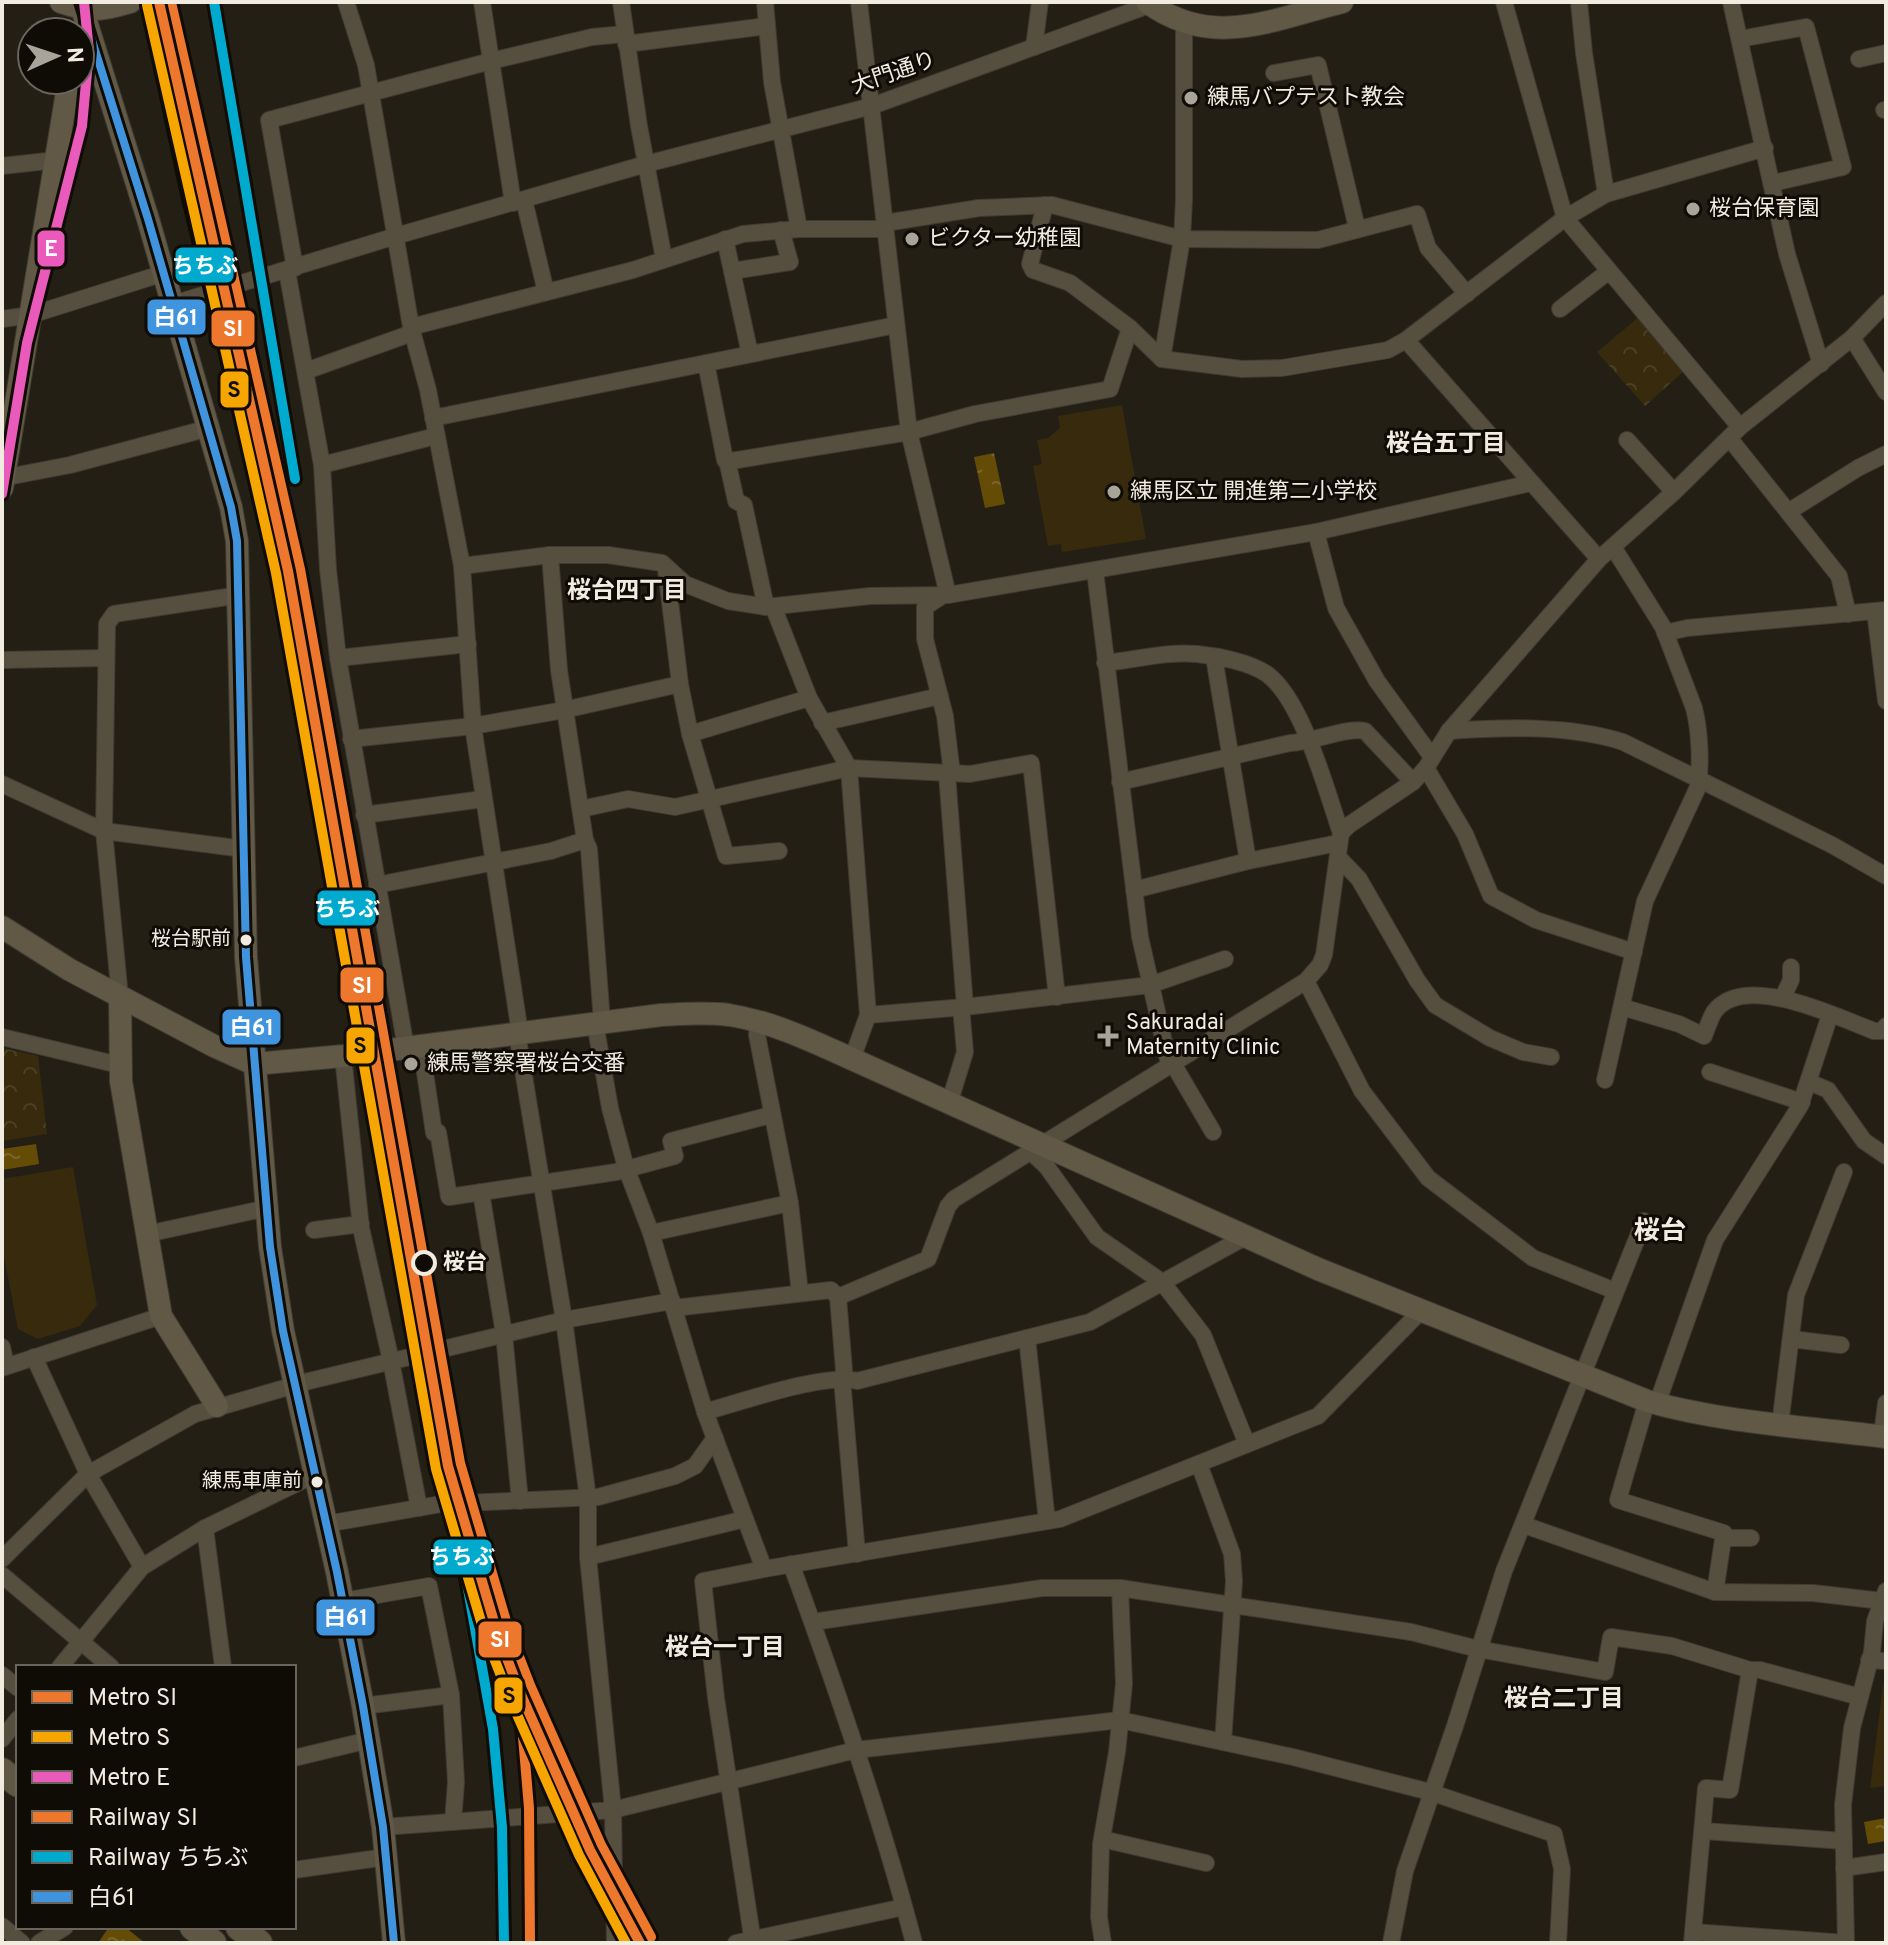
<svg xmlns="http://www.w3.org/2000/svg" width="1888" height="1945" font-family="Overpass,'Noto Sans JP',sans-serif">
  <defs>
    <pattern id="forest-crowns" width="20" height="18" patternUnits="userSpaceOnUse" patternTransform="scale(2)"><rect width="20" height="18" fill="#372a0d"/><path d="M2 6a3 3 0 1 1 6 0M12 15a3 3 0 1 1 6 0" fill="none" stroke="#4b3f24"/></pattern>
    <pattern id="water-ripples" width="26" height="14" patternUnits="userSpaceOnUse" patternTransform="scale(2)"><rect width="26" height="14" fill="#644b06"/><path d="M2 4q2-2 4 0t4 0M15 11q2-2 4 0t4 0" fill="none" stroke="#7b652a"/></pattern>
  </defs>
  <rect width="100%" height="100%" fill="#241f15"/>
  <g fill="url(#forest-crowns)">
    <polygon points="1639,317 1684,371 1645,406 1597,352"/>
    <polygon points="2,1048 38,1056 47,1134 2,1141"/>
  </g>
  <g fill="#372a0d">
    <polygon points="1122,405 1146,539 1062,552 1061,544 1048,546 1033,466 1042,464 1037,440 1048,438 1060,428 1058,416"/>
    <polygon points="73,1167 97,1305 80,1326 38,1339 18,1329 2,1246 2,1179"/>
    <polygon points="1883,1685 1886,1685 1886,1786 1870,1788"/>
  </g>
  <g fill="url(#water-ripples)">
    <polygon points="994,453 1005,504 985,508 974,457"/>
    <polygon points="36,1144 39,1164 2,1170 2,1149"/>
    <polygon points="1886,1818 1886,1841 1868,1844 1864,1822"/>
    <polygon points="109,1927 125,1927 145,1943 98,1943"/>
  </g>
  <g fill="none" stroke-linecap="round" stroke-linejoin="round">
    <g stroke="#3f3b33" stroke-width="18">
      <g id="street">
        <polyline points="346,2 366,65 411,327 428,390 462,566 473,726 520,1033"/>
        <polyline points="482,2 513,203"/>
        <polyline points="621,2 639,126 664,259"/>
        <polyline points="765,2 772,82 799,229"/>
        <polyline points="859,2 909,432 948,595"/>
        <polyline points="1504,2 1565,218 1740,427"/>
        <polyline points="1579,2 1584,53 1606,194"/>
        <polyline points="1731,2 1787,254 1821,364"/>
        <polyline points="1740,39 1806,27 1843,167 1773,183"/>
        <polyline points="626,44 767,26"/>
        <polyline points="1034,47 1040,2"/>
        <polyline points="1859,59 1886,53"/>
        <polyline points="1274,73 1318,65 1357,228"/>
        <polyline points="1884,110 1886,110"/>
        <polyline points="2,166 56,160"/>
        <polyline points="524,200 546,292"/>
        <polyline points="1045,205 1030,264 1033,270 1070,283 1130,328 1162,359 1242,369 1282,368 1388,350 1406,340 1565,218 1606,194 1765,148"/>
        <polyline points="885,223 979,208 1052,205 1182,239 1318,240 1417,214 1428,248 1467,294"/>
        <polyline points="725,239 750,354"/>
        <polyline points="295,268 269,120 491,61 592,37 625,34"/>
        <polyline points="287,271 322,465 328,569 338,658 406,1048"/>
        <polyline points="732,271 790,262 781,230"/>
        <polyline points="173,304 396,236 646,164 872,106 1141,8 1147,2"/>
        <polyline points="1560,309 1609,271"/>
        <polyline points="2,319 31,315 164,273"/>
        <polyline points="411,327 633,270 743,234 799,229 885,229"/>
        <polyline points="1852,338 1886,392"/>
        <polyline points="1406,340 1599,559"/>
        <polyline points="1162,359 1182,239 1184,200 1184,20"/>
        <polyline points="706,363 725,460 731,461 909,432 975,414 1110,389 1130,328"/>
        <polyline points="306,371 412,333"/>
        <polyline points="433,418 896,325"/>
        <polyline points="1730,439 1839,576 1848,614"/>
        <polyline points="1627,440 1674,492"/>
        <polyline points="727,460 736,501 744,505 766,607"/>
        <polyline points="322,465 436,436"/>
        <polyline points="2,478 70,465 209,428"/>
        <polyline points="1788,512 1858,468 1886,454"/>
        <polyline points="1316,532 1336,608 1377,681 1432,757"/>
        <polyline points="462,566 550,555 608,555 662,563 685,584 728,601 766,607 870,596 948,595 1316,532 1531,483"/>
        <polyline points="666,569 680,684 690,734 726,856 779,851"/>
        <polyline points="1095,571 1140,937 1169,1064"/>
        <polyline points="942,596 925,607 925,639 945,716 952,774"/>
        <polyline points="773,606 809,698 849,768 868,1015 852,1059"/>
        <polyline points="1875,611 1886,701"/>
        <polyline points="1665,633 1687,628 1886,610"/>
        <polyline points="1214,657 1248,861"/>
        <polyline points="338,658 468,644"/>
        <polyline points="2,660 105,658"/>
        <path d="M1105 663C1134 660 1168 651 1197 654 1218 656 1249 662 1267 674 1303 701 1326 790 1341 833"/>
        <polyline points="822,723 940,696"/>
        <path d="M1449 731C1503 727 1571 725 1623 742L1832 845 1886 876"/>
        <polyline points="690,734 809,698"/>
        <polyline points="351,739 473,726 564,710 680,684"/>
        <polyline points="1426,768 1465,834 1491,896 1536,920 1634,952"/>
        <polyline points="947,774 965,1007"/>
        <path d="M1120 782 1290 743C1314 742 1346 727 1365 731L1413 782"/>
        <polyline points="2,784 104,831 244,849"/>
        <polyline points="581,809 628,799 675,807 849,768 970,774 1031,763 1057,997"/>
        <polyline points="364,815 483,799"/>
        <polyline points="585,840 589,849 602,1022"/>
        <polyline points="1338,857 1359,879 1417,980 1435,1005 1490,1038 1523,1052 1551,1057"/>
        <polyline points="377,885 551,851 585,840 559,670 550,555"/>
        <polyline points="1134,890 1248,861 1338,843"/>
        <polyline points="1306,981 1362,1091 1428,1178 1533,1258 1615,1291"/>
        <polyline points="120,997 104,831 107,624 114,614 240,595"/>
        <polyline points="1783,997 1791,980 1791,967"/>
        <path d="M1622 1007 1679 1024 1704 1036C1707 1028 1710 1019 1714 1012 1744 971 1837 1017 1874 1031H1882L1886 1026"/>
        <polyline points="868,1015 965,1007 1150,985 1225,959"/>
        <polyline points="758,1021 757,1035 790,1203 800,1293"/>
        <polyline points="595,1023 610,1108 626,1168 651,1233 705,1412 764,1569"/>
        <polyline points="517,1033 564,1320 588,1498 588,1557 613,1810 615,1943"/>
        <polyline points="2,1037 119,1065"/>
        <polyline points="421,1046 434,1133"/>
        <polyline points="343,1056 361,1228 391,1361 419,1508"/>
        <polyline points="1172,1062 1213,1132"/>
        <polyline points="1710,1072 1802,1102"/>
        <path d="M1605 1080 1645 901 1698 787C1701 763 1700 731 1694 708L1663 627 1613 547"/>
        <polyline points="1809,1082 1828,1090 1864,1141 1886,1156"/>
        <polyline points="949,1104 965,1052 961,1007"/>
        <polyline points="438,1132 449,1197 616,1172 675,1156 671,1141 771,1115"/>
        <polyline points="1030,1151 1047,1167 1097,1237 1162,1282 1203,1335 1247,1444"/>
        <polyline points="481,1192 504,1334 520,1501"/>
        <polyline points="314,1230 361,1224"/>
        <polyline points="651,1233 790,1203"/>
        <polyline points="147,1234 267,1208"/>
        <polyline points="838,1297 928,1259 948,1206 954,1199 1306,981 1320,965 1324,955 1341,833 1349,825 1413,782 1426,768 1449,731 1599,559 1674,492 1740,427 1852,338 1886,303"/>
        <polyline points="838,1297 844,1370 842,1379 857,1554"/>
        <polyline points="674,1308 831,1290 838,1297"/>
        <polyline points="1027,1338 1047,1521"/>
        <polyline points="1791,1339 1841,1345"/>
        <polyline points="2,1347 6,1366"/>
        <polyline points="34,1357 88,1474 142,1567"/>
        <polyline points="2,1368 161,1316"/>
        <polyline points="1647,1401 1618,1500 1724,1533 1715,1592"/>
        <polyline points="1657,1404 1715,1240 1800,1106 1830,1015"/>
        <path d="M705 1412C737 1403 827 1372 857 1381L1090 1322 1247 1236"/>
        <polyline points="1780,1425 1796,1295 1844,1172"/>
        <polyline points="1882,1436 1886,1403"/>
        <polyline points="1199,1464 1232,1554 1234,1581 1223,1742"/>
        <polyline points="326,1524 441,1504 598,1497 675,1476 695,1466 715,1438"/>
        <polyline points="1524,1525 1715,1592 1813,1593 1882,1601"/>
        <polyline points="205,1528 223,1667"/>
        <polyline points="1723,1538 1751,1538"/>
        <polyline points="588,1557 745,1519"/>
        <polyline points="2,1559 88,1474 195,1414 309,1381 564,1320 672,1301"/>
        <path d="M791 1564C837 1689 880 1814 914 1943"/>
        <polyline points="2,1575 111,1667"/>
        <polyline points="343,1601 429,1586 451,1695 456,1782 453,1822"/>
        <polyline points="813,1622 1042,1588 1120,1588 1411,1632 1478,1649 1605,1672 1611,1637 1672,1646 1750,1670 1760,1670 1860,1697"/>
        <polyline points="1869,1660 1886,1661"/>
        <polyline points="60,1667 142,1567 205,1528 314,1475"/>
        <polyline points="2,1675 18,1688"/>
        <polyline points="363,1706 451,1695"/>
        <polyline points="2,1739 18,1719"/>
        <polyline points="294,1758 369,1740"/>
        <polyline points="383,1827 613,1810 856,1750 1120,1720 1293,1757 1430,1792 1554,1834 1562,1869 1558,1943"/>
        <polyline points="1704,1831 1844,1841"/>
        <polyline points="1102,1839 1206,1863"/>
        <polyline points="1844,1868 1886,1862"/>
        <polyline points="294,1870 386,1857"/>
        <polyline points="2,1926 22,1943"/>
        <polyline points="1693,1932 1846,1943"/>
        <polyline points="39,1943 65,1927"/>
        <polyline points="736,1943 904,1907"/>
        <polyline points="753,1943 716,1698 703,1581 764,1569 1060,1519 1318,1416 1420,1312"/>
        <polyline points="1103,1943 1099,1917 1101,1844 1117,1752 1124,1684 1120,1588"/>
        <polyline points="1391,1943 1405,1871 1455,1726 1504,1571 1644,1221"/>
        <polyline points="1692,1943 1706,1788 1730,1790 1750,1670"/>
        <polyline points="1846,1943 1843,1805 1852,1728 1872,1652 1875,1621 1886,1591"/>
      </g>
    </g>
    <g stroke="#3f3b33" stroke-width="24">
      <g id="secondary">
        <path d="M61 2C91 12 100 11 130 2"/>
        <polyline points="80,2 148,219 231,507 237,541 246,957 270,1247 283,1331 337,1572 363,1706 383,1827 394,1943"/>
        <path d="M1147 2C1213 50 1273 19 1342 2"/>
        <polyline points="2,488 69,80"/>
        <path d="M2 927 70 970 214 1046 254 1064 343 1056 661 1015C683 1014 706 1012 729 1015 773 1022 812 1041 852 1059L1318 1269 1647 1401C1725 1423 1806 1427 1886 1437"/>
        <polyline points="120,997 121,1081 161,1316 217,1406"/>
      </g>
    </g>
    <g stroke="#3f3b33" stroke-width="28">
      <g id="primary">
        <polyline points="2,1771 18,1784"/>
        <polyline points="193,1927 213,1943"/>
        <polyline points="239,1927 259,1943"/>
      </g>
    </g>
    <use href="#street" stroke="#564f40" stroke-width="16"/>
    <use href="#secondary" stroke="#615946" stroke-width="22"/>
    <use href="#primary" stroke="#5f5643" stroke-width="26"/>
    <g stroke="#0f0b05" stroke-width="14">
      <polyline id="bus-1" points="80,2 148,219 231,507 237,541 246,957 270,1247 283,1331 337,1572 363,1706 383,1827 394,1943"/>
    </g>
    <use href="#bus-1" stroke="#4094de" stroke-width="8"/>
    <g stroke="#0f0b05" stroke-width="16">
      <g id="rail-1">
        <polyline points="171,2 300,569 460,1463 508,1628 530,1685 601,1845 651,1937"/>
        <polyline points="520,1701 529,1808 530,1943"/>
      </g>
    </g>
    <g stroke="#0f0b05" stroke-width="16">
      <g id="rail-2">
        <polyline points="147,2 187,190 271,542 323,776 493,1729 502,1827 504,1943"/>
        <polyline points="214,2 295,479"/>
      </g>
    </g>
    <use href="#rail-1" stroke="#ed772d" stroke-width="10"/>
    <use href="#rail-2" stroke="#00a9ce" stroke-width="10"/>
    <g stroke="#0f0b05" stroke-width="16">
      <polyline id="metro-1" points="159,2 288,571 448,1466 497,1632 519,1690 590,1850 640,1943"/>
    </g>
    <g stroke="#0f0b05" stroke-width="16">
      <polyline id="metro-2" points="147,5 276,573 436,1469 485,1635 508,1694 579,1855 626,1943"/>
    </g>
    <g stroke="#0f0b05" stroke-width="16">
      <polyline id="metro-3" points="2,494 27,343 82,126 89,51 84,2"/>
    </g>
    <use href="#metro-1" stroke="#ed772d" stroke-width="10"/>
    <use href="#metro-2" stroke="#f7a600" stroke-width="10"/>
    <use href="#metro-3" stroke="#e95aba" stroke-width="10"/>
  </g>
  <g fill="#a9a499" stroke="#0f0b05" stroke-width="3">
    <circle cx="1191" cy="98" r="8"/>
    <circle cx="1693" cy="209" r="8"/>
    <circle cx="912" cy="239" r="8"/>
    <circle cx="1114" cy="492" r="8"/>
    <path d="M1104 1024h8v8h8v8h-8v8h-8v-8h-8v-8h8z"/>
    <circle cx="411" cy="1064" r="8"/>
  </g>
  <g fill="#f1ebe0" stroke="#0f0b05" stroke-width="3">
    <circle cx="246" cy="940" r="7"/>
    <circle cx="317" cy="1482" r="7"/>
  </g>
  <circle fill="#0f0b05" stroke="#f1ebe0" stroke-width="4" cx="424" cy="1263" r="11"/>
  <g text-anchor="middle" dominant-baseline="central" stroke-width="6" stroke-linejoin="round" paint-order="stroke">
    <g font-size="20" fill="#f1ebe0" stroke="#0f0b05" text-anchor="end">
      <text x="231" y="940">桜台駅前</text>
      <text x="302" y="1482">練馬車庫前</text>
    </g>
    <g font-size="22" fill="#f1ebe0" stroke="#0f0b05">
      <text transform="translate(894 74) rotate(-19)">大門通り</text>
    </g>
    <g font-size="22" fill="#f1ebe0" stroke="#0f0b05" text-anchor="start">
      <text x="1207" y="98">練馬バプテスト教会</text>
      <text x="1709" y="209">桜台保育園</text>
      <text x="928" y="239">ビクター幼稚園</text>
      <text x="1130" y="492">練馬区立 開進第二小学校</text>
      <text x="1126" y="1023">Sakuradai<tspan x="1126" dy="25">Maternity Clinic</tspan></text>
      <text x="427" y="1064">練馬警察署桜台交番</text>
    </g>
    <g font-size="22" font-weight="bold" fill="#f1ebe0" stroke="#0f0b05" text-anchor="start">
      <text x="443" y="1263">桜台</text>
    </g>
    <g font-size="24" font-weight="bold" fill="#f1ebe0" stroke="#0f0b05">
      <text x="1446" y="445">桜台五丁目</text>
      <text x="627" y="592">桜台四丁目</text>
      <text x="725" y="1649">桜台一丁目</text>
      <text x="1564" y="1700">桜台二丁目</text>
    </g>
    <g font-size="26" font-weight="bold" fill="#f1ebe0" stroke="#0f0b05">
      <text x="1660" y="1232">桜台</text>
    </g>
  </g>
  <g stroke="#0f0b05" stroke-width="3">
    <rect x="36" y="229" width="30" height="39" rx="8" fill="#e95aba"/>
    <rect x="174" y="246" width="61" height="38" rx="8" fill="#00a9ce"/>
    <rect x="146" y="298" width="61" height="38" rx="8" fill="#4094de"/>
    <rect x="210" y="309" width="46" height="39" rx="8" fill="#ed772d"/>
    <rect x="219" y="370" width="31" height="39" rx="8" fill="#f7a600"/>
    <rect x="316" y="889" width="61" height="38" rx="8" fill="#00a9ce"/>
    <rect x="339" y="966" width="46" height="38" rx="8" fill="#ed772d"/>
    <rect x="221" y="1008" width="61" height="38" rx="8" fill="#4094de"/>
    <rect x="345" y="1026" width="31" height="39" rx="8" fill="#f7a600"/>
    <rect x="432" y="1538" width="61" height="38" rx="8" fill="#00a9ce"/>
    <rect x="315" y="1598" width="61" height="39" rx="8" fill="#4094de"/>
    <rect x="477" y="1620" width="46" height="39" rx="8" fill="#ed772d"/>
    <rect x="493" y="1676" width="31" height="39" rx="8" fill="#f7a600"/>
  </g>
  <g font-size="22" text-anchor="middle" font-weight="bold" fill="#fff">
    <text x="51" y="256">E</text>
    <text x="205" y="273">ちちぶ</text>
    <text x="176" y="325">白61</text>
    <text x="233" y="336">SI</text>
    <text x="347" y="916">ちちぶ</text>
    <text x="362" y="993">SI</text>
    <text x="252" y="1035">白61</text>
    <text x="462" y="1564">ちちぶ</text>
    <text x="346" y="1625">白61</text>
    <text x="500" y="1647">SI</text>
  </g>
  <g font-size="22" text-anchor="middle" font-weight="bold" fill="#111">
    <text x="234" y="397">S</text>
    <text x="360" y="1053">S</text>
    <text x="509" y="1703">S</text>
  </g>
  <rect width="1888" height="1945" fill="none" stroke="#f1ebe0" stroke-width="8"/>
  <rect x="16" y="1665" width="280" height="264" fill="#0f0b05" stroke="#69655d" stroke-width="2"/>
  <rect x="32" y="1691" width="40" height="12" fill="#ed772d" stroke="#69655d" stroke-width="2"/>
  <text x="88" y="1705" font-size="24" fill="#f1ebe0">Metro SI</text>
  <rect x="32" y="1731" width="40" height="12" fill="#f7a600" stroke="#69655d" stroke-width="2"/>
  <text x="88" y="1745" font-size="24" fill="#f1ebe0">Metro S</text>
  <rect x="32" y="1771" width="40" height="12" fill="#e95aba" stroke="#69655d" stroke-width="2"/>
  <text x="88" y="1785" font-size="24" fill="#f1ebe0">Metro E</text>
  <rect x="32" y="1811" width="40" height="12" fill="#ed772d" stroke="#69655d" stroke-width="2"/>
  <text x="88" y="1825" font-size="24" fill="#f1ebe0">Railway SI</text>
  <rect x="32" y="1851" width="40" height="12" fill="#00a9ce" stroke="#69655d" stroke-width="2"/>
  <text x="88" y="1865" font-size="24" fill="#f1ebe0">Railway ちちぶ</text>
  <rect x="32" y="1891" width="40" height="12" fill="#4094de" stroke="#69655d" stroke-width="2"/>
  <text x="88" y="1905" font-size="24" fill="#f1ebe0">白61</text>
  <g transform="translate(56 56) rotate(87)"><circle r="38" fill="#0f0b05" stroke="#69655d" stroke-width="2"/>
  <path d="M0-6L14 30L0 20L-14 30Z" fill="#a9a499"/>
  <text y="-12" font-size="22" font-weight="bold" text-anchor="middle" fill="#f1ebe0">N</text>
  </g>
</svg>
